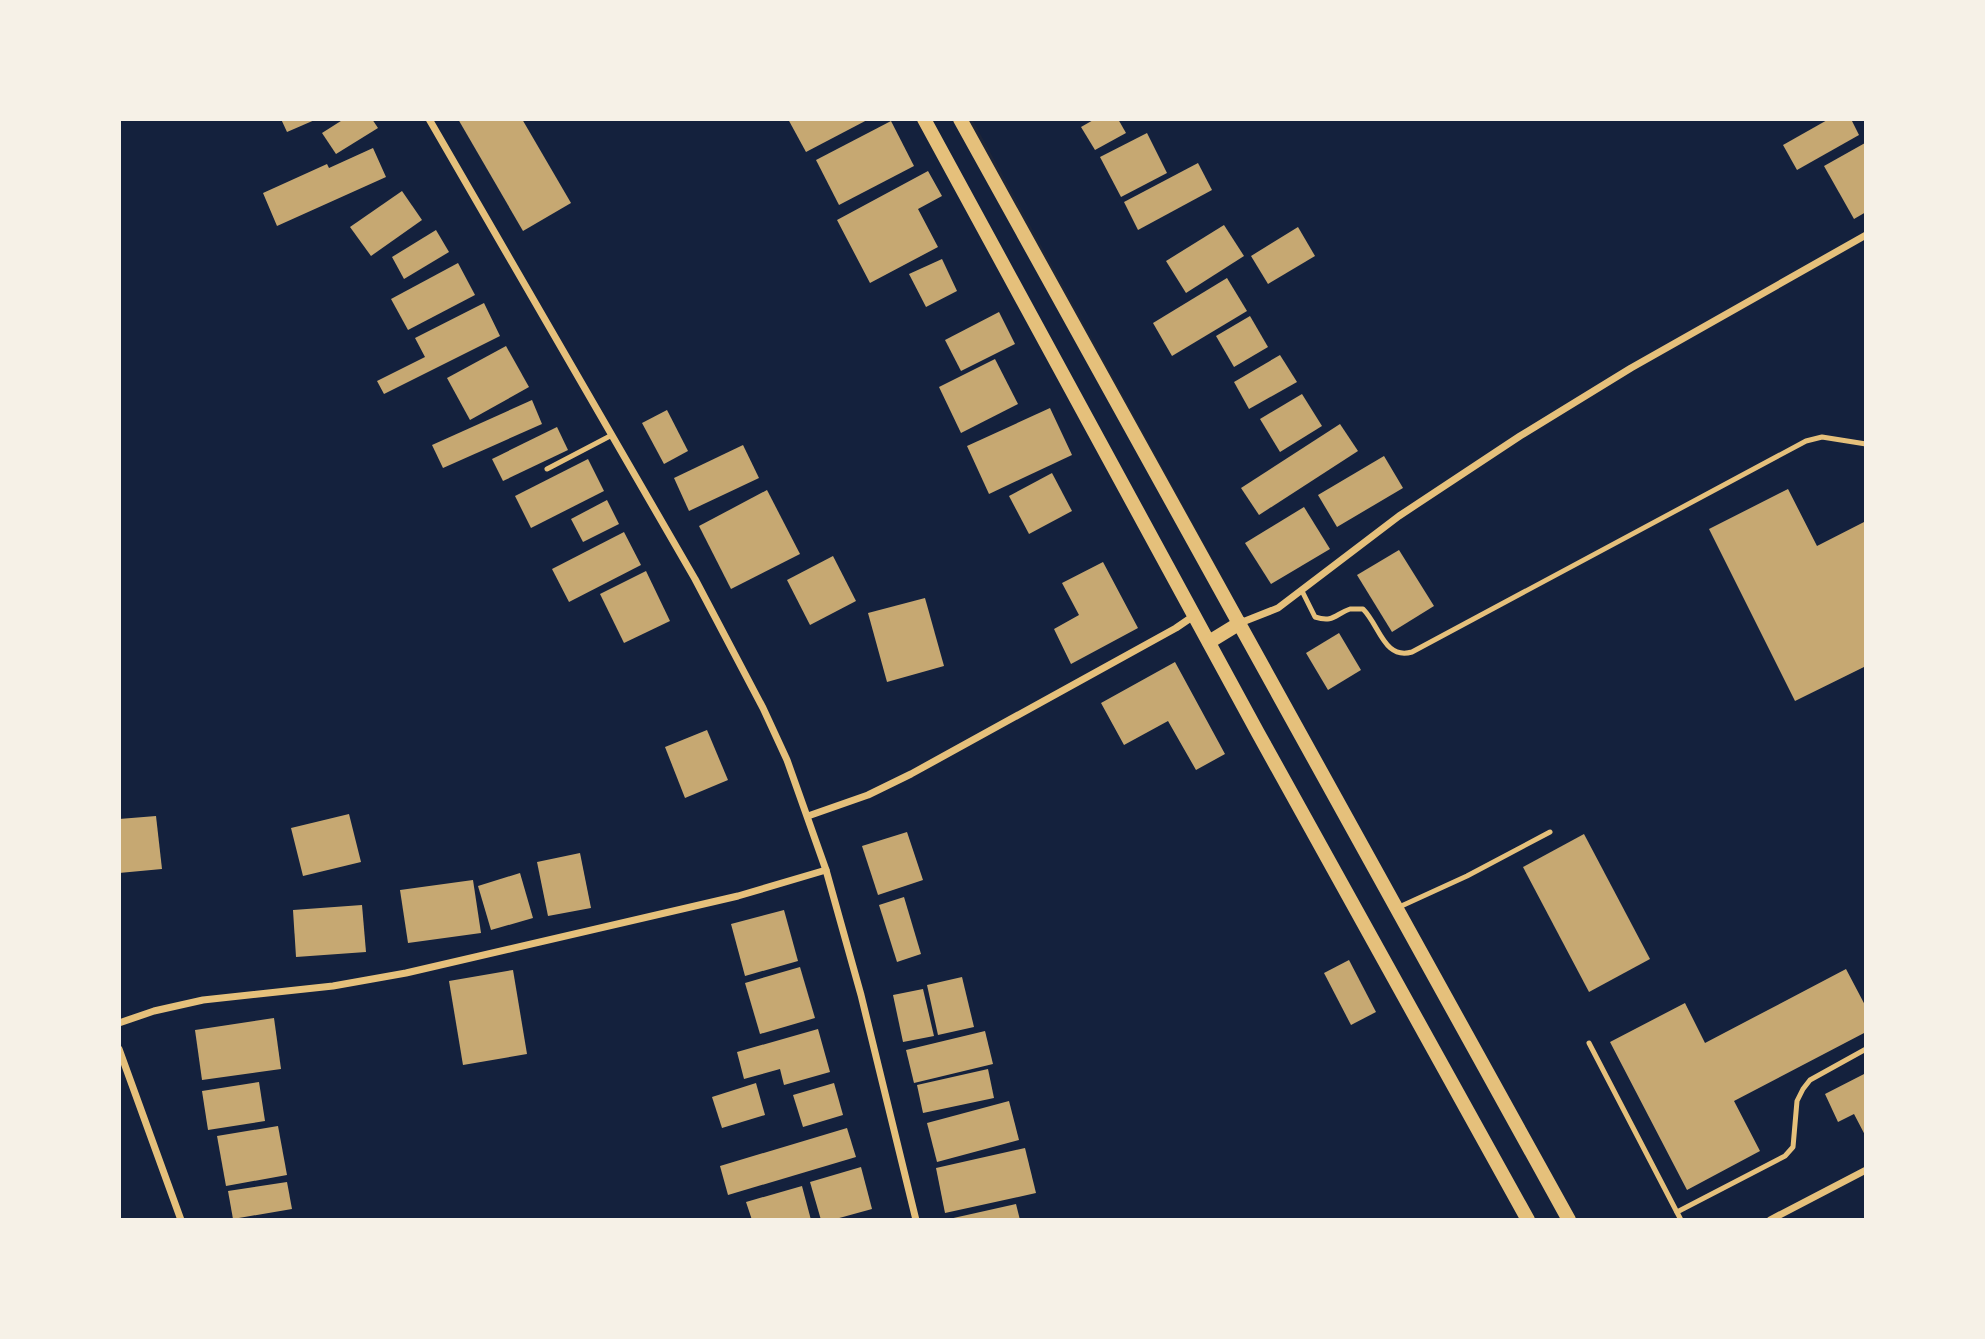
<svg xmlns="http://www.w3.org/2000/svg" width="1985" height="1339" font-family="Montserrat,sans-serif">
  <rect width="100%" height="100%" fill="#14213d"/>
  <polygon fill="#1d2539" points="959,119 972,119 1231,593 1221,599"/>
  <g fill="#c6a872">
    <polygon points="281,119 317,119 287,132"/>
    <polygon points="344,119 372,119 378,128 336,154 322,133"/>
    <polygon points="458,119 522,119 571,203 523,231"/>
    <polygon points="788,119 869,119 806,152"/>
    <polygon points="1095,119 1118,119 1126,133 1095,150 1081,127"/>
    <polygon points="1829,119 1851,119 1859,135 1797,170 1783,145"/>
    <polygon points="891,121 914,166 839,205 816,160"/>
    <polygon points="1147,133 1167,173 1121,197 1100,157"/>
    <polygon points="1865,143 1866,212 1854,219 1824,166"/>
    <polygon points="373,148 386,177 277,226 263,193 327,164 329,168"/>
    <polygon points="1198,163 1212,190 1138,230 1124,202"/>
    <polygon points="928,171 942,196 918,209 938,247 870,283 837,220"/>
    <polygon points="402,191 422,220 371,256 350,227"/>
    <polygon points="1224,225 1244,256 1186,293 1166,261"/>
    <polygon points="1298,227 1315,256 1268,284 1251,256"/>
    <polygon points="436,230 449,252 404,279 392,257"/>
    <polygon points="942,259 957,291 926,307 909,274"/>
    <polygon points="458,263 475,295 408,330 391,299"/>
    <polygon points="1227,278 1247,311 1172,356 1153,323"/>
    <polygon points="484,303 500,336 384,394 377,381 425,357 415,338"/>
    <polygon points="999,312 1015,344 961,371 945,340"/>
    <polygon points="1250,316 1268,347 1234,367 1216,336"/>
    <polygon points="506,346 529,387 470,420 447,378"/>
    <polygon points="1280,355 1297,382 1249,409 1234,382"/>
    <polygon points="995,359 1018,404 961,433 939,387"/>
    <polygon points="1302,394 1322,426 1280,452 1260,419"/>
    <polygon points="532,400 542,424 443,468 432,445"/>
    <polygon points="1050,408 1072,455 989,494 967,446"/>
    <polygon points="667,410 688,451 664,464 642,423"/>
    <polygon points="1340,424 1358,451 1259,515 1241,488"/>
    <polygon points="557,427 568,450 503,481 492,459"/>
    <polygon points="743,445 759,478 689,511 674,478"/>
    <polygon points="1384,456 1403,488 1337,527 1318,495"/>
    <polygon points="588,459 604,491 531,528 515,496"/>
    <polygon points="1052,473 1072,511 1029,534 1009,496"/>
    <polygon points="1788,489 1817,546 1866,521 1866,666 1795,701 1709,529"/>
    <polygon points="767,490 800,554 731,589 699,526"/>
    <polygon points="607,500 619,524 583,542 571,519"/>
    <polygon points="1304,507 1330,549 1271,584 1245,543"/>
    <polygon points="624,532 641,565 569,602 552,569"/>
    <polygon points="1399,550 1434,606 1392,632 1357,575"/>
    <polygon points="833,556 856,601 810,625 787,580"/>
    <polygon points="1103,562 1138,628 1071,664 1054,629 1079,615 1062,583"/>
    <polygon points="646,571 670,621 624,643 600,594"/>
    <polygon points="925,598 944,666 887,682 868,613"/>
    <polygon points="1339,633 1361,670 1328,690 1306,653"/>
    <polygon points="1175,662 1225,754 1196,770 1168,721 1124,745 1101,703"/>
    <polygon points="707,730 728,780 685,798 665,747"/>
    <polygon points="349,814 361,862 303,876 291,828"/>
    <polygon points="156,816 162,869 119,873 119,819"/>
    <polygon points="907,832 923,880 878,895 862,846"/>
    <polygon points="1584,834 1650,959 1589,992 1523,867"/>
    <polygon points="580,853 591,908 548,916 537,862"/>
    <polygon points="520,873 533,918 491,930 478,886"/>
    <polygon points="473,880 481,933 408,943 400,890"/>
    <polygon points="904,897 921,954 897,962 879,905"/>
    <polygon points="362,905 366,952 296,957 293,910"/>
    <polygon points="784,910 798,961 745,976 731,924"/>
    <polygon points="1349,960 1376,1012 1351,1025 1324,973"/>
    <polygon points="800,967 815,1018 760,1034 745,983"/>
    <polygon points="1846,969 1866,1007 1866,1032 1734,1101 1760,1151 1687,1190 1610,1042 1685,1003 1705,1043"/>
    <polygon points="513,970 527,1054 463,1065 449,981"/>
    <polygon points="962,977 974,1027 938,1035 927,985"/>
    <polygon points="923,989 934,1036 903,1042 893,995"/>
    <polygon points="274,1018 281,1069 202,1080 195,1030"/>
    <polygon points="818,1029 830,1072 784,1085 780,1069 744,1079 737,1052"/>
    <polygon points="985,1031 993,1064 914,1083 906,1050"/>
    <polygon points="988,1069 994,1098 923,1113 917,1085"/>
    <polygon points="1866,1073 1866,1137 1854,1114 1838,1122 1825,1094"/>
    <polygon points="259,1082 265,1121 208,1130 202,1091"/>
    <polygon points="756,1083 765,1115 722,1128 712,1097"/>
    <polygon points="834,1083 843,1115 803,1127 793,1095"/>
    <polygon points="1009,1101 1019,1140 937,1162 927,1123"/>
    <polygon points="278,1126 287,1175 226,1186 217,1136"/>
    <polygon points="847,1128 856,1157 728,1195 720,1166"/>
    <polygon points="1025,1148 1036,1193 945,1213 936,1168"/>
    <polygon points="861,1167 872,1209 832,1220 821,1220 810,1182"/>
    <polygon points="287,1182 292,1209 233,1219 228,1191"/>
    <polygon points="802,1186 811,1220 752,1220 746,1202"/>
    <polygon points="1016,1204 1020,1220 949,1220 949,1219"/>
  </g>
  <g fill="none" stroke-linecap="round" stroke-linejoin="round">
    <g stroke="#e5c07b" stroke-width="5">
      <polyline points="547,469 612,435"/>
      <path d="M1302 591 1315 617C1334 623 1335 614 1350 609 1352 609 1361 609 1363 609 1380 626 1384 660 1412 652L1806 441 1822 437 1866 444"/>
      <polyline points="1397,908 1467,876 1550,832"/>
      <polyline points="1589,1043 1681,1220"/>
      <polyline points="1677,1212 1785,1156 1793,1147 1797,1101 1803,1089 1810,1080 1866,1049"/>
    </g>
    <g stroke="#e5c07b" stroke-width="7">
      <polyline points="429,119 695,579 763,708 787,760 826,870 861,995 916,1220"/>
      <polyline points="1240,623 1278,608 1399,516 1520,436 1631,368 1866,235"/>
      <polyline points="808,816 868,795 911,774 1176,628 1195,615"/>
      <polyline points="119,1023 154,1011 203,1000 333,986 406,973 738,896 826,870"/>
      <polyline points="119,1049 181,1220"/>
      <polyline points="1770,1220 1866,1170"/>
    </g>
    <g stroke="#e5c07b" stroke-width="14">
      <polyline points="924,119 1258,733 1528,1220"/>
      <polyline points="960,119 1569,1220"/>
      <polyline points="1209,642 1240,623"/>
    </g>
  </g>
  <rect width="1985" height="1339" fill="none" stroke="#f6f1e7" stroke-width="242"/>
</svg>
